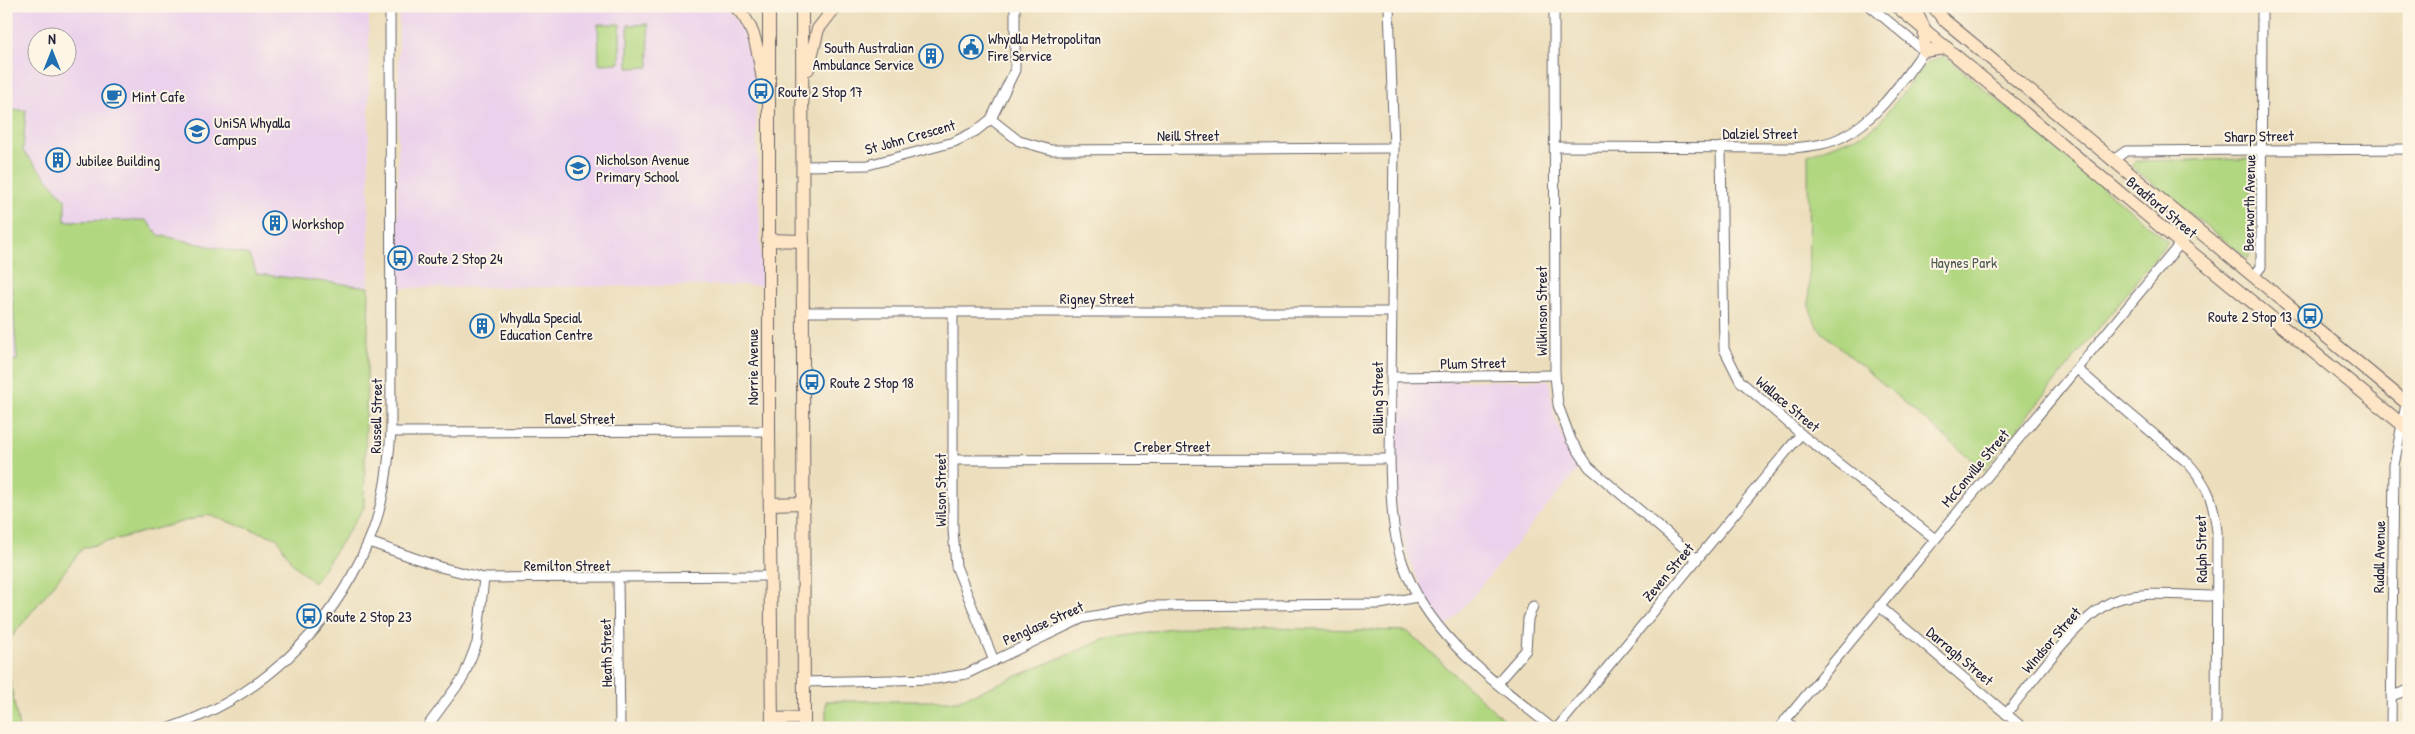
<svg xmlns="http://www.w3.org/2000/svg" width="2415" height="734" font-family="'Patrick Hand',sans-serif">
  <rect width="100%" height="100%" fill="#fcf5e5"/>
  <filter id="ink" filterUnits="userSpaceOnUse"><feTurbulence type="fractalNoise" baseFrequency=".02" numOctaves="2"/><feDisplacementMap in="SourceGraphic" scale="10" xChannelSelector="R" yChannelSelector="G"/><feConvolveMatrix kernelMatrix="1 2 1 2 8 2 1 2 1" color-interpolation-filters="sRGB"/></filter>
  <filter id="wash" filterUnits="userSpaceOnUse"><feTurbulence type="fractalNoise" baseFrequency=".0096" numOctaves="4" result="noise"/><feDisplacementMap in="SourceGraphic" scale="20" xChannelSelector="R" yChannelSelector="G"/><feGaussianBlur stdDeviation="1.12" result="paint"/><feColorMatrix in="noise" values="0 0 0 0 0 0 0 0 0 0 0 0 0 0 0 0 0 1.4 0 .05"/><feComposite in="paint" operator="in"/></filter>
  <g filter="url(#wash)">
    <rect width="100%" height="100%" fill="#ecdebc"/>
    <g fill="#ebd1eb" fill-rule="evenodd">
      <path d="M6 6H369V287L257 274 249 255 159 235 146 220 64 221 65 199 23 151 26 110H6ZM38 38H68V68H38Z"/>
      <polygon points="399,6 725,6 738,21 754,51 762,285 397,288"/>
      <polygon points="6,215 17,361 6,361"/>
      <polygon points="1549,380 1555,418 1563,438 1582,465 1446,628 1426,597 1410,562 1402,535 1396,505 1392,382"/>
    </g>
    <g fill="#b1d780" stroke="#6a7c5e">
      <polygon points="598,24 620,24 620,63 599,64"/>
      <polygon points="648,24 649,67 628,68 628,25"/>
      <polygon points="1945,56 2168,242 1984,470 1822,332 1815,322 1809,306 1808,155 1864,134 1879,123 1927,62"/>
      <polygon points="6,110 26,110 23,151 65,199 65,221 146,220 159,235 249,255 257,274 369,287 364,508 314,583 292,563 277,538 208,515 83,548 6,644 6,354 10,354 10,361 17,360 6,215"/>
      <polygon points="2250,159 2251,251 2248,259 2132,167 2136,161"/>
      <polygon points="1182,626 1407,631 1513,728 826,728 826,701 957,701 1103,640"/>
      <polygon points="6,660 19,728 6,728"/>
    </g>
  </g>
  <g filter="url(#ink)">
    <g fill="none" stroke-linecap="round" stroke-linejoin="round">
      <g stroke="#696468" stroke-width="11">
        <g id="street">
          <path d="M1389 6 1394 148 1390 459C1391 494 1391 531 1403 564 1429 637 1494 681 1552 728"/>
          <polyline points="1554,6 1555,375 1558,405 1571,440 1589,467 1697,559"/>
          <polyline points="991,119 1019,141 1051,150 1394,148"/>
          <path d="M1556 147 1793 148C1809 146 1827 145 1842 137 1877 120 1902 81 1924 51L1870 6"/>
          <polyline points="1721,147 1724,349 1740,381 1801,434 1934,538"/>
          <polyline points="2112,161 2126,151 2409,149"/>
          <polyline points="803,166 868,165 954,142 976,131 991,119 1015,70 1015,6"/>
          <polyline points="2253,277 2261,267 2262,6"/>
          <polyline points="803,312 1391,312"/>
          <polyline points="953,312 953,530 956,566 994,661"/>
          <path d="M2077 369 2189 464C2209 487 2213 501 2217 531L2216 728"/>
          <polyline points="1391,377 1555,375"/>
          <polyline points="391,432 769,431"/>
          <polyline points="954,460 1390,459"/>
          <polyline points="369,542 440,567 484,578 771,576"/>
          <polyline points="618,579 620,728"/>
          <polyline points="1879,606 2023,728"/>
          <polyline points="804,682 935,679 966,674 1083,618 1149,606 1380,604 1417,597"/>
          <polyline points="1497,683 1526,650 1528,619 1533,606"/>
          <polyline points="2391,696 2409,690"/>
          <path d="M2006 714C2032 683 2081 612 2116 600 2144 590 2186 596 2215 596"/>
          <polyline points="1785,720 1795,728"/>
          <path d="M169 728C260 698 330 631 368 543 383 509 388 469 391 432L390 6"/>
          <polyline points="426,728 463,678 477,643 484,578"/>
          <polyline points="1557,728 1801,434"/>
          <polyline points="1779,728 2194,227"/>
          <polyline points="2391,728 2394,465 2409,389"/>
        </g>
      </g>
      <g stroke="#696468" stroke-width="14">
        <g id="secondary">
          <path d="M735 6C756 26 758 53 763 80"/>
          <polyline points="769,6 769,431 772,728"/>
          <polyline points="802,6 804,728"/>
          <polyline points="1896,6 2180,243 2409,430"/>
          <polyline points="1913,6 1925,30 1924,51 1947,48"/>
          <polyline points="1933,6 1944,20 2409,405"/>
          <polyline points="808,69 818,29 836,6"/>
          <polyline points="768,240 803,241"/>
          <polyline points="770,504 804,503"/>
          <polyline points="772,719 804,718"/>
        </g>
      </g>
      <use href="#street" stroke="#fff" stroke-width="9"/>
      <use href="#secondary" stroke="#fde5c5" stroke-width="12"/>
    </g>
  </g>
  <defs>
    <g id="civic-ring" transform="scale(1.25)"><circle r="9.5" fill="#fcf5e5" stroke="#1f6fb2" stroke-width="1.5"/><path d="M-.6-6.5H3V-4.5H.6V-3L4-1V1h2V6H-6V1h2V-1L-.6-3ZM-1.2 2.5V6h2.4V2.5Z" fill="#1f6fb2"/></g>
    <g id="building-ring" transform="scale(1.25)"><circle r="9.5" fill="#fcf5e5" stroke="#1f6fb2" stroke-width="1.5"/><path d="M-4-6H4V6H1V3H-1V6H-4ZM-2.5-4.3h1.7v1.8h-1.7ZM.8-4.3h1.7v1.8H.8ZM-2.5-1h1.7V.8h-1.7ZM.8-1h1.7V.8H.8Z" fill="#1f6fb2"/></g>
    <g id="bus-ring" transform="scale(1.25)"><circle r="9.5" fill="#fcf5e5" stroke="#1f6fb2" stroke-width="1.5"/><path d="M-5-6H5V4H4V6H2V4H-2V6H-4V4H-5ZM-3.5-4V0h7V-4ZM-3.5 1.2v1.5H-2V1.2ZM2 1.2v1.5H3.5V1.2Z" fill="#1f6fb2"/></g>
    <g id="cafe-ring" transform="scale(1.25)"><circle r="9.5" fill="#fcf5e5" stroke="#1f6fb2" stroke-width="1.5"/><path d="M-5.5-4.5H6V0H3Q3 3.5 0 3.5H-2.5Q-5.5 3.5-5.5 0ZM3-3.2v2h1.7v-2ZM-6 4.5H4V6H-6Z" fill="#1f6fb2"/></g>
    <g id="university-ring" transform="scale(1.25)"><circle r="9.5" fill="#fcf5e5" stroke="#1f6fb2" stroke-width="1.5"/><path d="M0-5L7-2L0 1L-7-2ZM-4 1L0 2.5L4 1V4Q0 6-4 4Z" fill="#1f6fb2"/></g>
    <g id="school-ring" transform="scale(1.25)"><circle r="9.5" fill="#fcf5e5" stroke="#1f6fb2" stroke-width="1.5"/><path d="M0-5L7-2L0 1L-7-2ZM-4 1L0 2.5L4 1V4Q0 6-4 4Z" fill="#1f6fb2"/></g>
  </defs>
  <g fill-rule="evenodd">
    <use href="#civic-ring" x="971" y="47"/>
    <use href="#building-ring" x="931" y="56"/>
    <use href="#bus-ring" x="761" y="91"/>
    <use href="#cafe-ring" x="114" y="96"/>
    <use href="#university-ring" x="197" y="131"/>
    <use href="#building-ring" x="58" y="160"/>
    <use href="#school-ring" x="578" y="168"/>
    <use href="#building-ring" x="275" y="223"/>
    <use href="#bus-ring" x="400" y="258"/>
    <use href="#bus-ring" x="2310" y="316"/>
    <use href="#building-ring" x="482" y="326"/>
    <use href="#bus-ring" x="812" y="382"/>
    <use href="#bus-ring" x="309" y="616"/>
  </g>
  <g text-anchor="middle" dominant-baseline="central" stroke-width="4" stroke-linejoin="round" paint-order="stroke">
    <g font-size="15" fill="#22223b" stroke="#fcf5e5" text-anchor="start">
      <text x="988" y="38">Whyalla Metropolitan<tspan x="988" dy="17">Fire Service</tspan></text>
      <text x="914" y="47" text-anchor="end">South Australian<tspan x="914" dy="17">Ambulance Service</tspan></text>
      <text x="778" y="91">Route 2 Stop 17</text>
      <text x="132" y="96">Mint Cafe</text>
      <text x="214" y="122">UniSA Whyalla<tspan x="214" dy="17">Campus</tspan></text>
      <text x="596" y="159">Nicholson Avenue<tspan x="596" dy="17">Primary School</tspan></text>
      <text x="76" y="160">Jubilee Building</text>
      <text x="292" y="223">Workshop</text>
      <text x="418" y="258">Route 2 Stop 24</text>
      <text x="2292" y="316" text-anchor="end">Route 2 Stop 13</text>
      <text x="500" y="317">Whyalla Special<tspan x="500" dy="17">Education Centre</tspan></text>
      <text x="830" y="382">Route 2 Stop 18</text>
      <text x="326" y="616">Route 2 Stop 23</text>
    </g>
    <g font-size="15" fill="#22223b" stroke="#fcf5e5">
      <text x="1760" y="133">Dalziel Street</text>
      <text x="1188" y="135">Neill Street</text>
      <text transform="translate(2259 136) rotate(-1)">Sharp Street</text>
      <text transform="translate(910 137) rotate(-16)">St John Crescent</text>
      <text transform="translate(2249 203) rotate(-89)">Beerworth Avenue</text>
      <text transform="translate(2162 207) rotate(40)">Bradford Street</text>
      <text x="1097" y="298">Rigney Street</text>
      <text transform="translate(1541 311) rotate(-90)">Wilkinson Street</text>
      <text transform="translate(1473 363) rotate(-1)">Plum Street</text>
      <text transform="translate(752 367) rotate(-90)">Norrie Avenue</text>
      <text transform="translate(1377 398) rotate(-90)">Billing Street</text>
      <text transform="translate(1788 404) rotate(40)">Wallace Street</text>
      <text transform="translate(376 416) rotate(-89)">Russell Street</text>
      <text x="580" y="418">Flavel Street</text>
      <text x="1172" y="446">Creber Street</text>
      <text transform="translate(1975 468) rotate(-50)">McConville Street</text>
      <text transform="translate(940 490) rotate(-90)">Wilson Street</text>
      <text transform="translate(2201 549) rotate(-91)">Ralph Street</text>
      <text transform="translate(2379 557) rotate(-89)">Rudall Avenue</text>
      <text x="567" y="565">Remilton Street</text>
      <text transform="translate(1668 572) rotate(-50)">Zeven Street</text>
      <text transform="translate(1043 623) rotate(-24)">Penglase Street</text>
      <text transform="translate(2051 640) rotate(-49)">Windsor Street</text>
      <text transform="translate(606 653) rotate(-91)">Heath Street</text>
      <text transform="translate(1960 656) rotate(40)">Darragh Street</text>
    </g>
    <g font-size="15" fill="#4d5850" stroke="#fcf5e5">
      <text x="1964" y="262">Haynes Park</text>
    </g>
  </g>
  <rect width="2415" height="734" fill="none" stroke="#fcf5e5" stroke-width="25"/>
  <g transform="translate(52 52)"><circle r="24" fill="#fcf5e5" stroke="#a5a1a1"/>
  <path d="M0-4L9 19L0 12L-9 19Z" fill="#1f6fb2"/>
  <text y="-8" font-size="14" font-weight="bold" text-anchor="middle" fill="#22223b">N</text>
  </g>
</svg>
